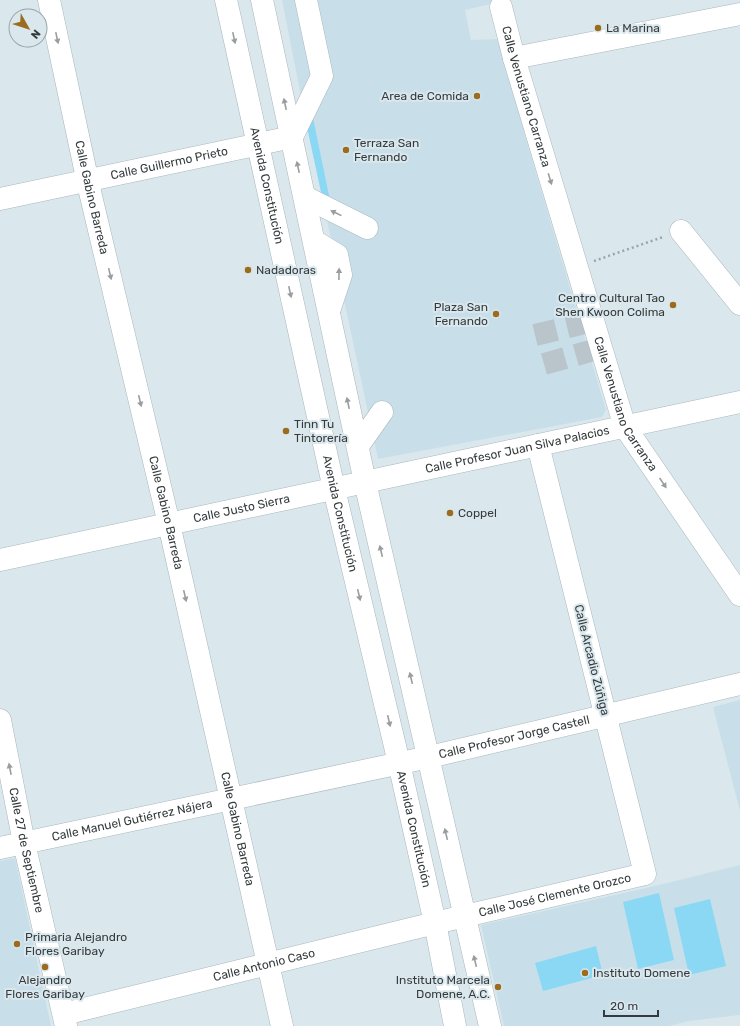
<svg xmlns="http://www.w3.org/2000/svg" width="740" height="1026" font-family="Rubik,sans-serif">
  <rect width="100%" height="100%" fill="#dae8ee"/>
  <g fill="#c8dfe9">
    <polygon points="282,0 508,0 465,10 471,40 498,39 526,139 606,410 602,417 378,459 307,127"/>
    <polygon points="740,700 740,811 713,707"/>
    <polygon points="15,858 51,1026 0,1026 0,861"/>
    <polygon points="740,865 740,1015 689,1021 669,1026 504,1026 481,925 659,885"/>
  </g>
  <g fill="#8bd8f5">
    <polygon points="313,118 331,205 323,201 307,127"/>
    <polygon points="659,893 674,960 638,969 623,902"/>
    <polygon points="710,899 726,966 689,975 674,908"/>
    <polygon points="596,946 603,975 543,991 535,963"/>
  </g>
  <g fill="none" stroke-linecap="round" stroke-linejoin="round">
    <g stroke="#b9c5cb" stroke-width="22" stroke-dasharray="22 11" stroke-linecap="butt">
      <polyline points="535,335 593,321"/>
      <polyline points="544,364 601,348"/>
    </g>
    <g stroke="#a9b7bd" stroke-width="23">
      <g id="minor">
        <path id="s1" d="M49 0 90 192 169 524 282 1026"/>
        <path id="s2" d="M226 0 334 489 399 763 435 923 455 1026"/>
        <polyline points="262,0 365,482 490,1026"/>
        <path id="s3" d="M501 7 514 58 625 427 740 595"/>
        <polyline points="514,58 740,14"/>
        <polyline points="292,137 322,76 306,0"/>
        <polyline points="305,197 367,228"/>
        <path id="s4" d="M0 199 292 137"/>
        <polyline points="681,231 740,304"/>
        <polyline points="314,241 337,255 341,275 329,311"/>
        <polyline points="358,446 382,412"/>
        <path id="s5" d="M0 560 740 402"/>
        <path id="s6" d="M0 720 24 843 66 1026"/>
        <path id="s7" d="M0 848 429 757 740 684"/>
        <path id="s8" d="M64 1014 435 923 645 874 538 445"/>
      </g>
    </g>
    <polyline stroke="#9aa4a9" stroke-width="2.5" stroke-dasharray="2 3" stroke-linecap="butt" points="594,261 663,237"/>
    <use href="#minor" stroke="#fff" stroke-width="22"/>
  </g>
  <defs><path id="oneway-solid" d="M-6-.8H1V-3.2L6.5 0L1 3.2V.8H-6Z"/></defs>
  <g fill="#9a9d9e">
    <use href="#oneway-solid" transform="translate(57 38) rotate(78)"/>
    <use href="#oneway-solid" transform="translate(234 38) rotate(78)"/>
    <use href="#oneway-solid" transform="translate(285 104) rotate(-102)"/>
    <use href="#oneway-solid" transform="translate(298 167) rotate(-102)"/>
    <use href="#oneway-solid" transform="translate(550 179) rotate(73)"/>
    <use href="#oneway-solid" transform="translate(336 213) rotate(-154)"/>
    <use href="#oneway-solid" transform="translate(110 274) rotate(77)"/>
    <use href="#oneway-solid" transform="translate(339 274) rotate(-89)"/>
    <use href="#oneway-solid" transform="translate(290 292) rotate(78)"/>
    <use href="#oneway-solid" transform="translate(140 401) rotate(77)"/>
    <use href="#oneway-solid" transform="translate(348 403) rotate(-102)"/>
    <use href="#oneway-solid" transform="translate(663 483) rotate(56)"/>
    <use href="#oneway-solid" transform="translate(381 551) rotate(-103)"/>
    <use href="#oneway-solid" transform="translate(359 595) rotate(77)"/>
    <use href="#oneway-solid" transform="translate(185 596) rotate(77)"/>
    <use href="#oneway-solid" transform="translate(411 678) rotate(-103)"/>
    <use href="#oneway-solid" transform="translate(389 721) rotate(77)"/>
    <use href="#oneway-solid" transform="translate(10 769) rotate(-101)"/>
    <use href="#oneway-solid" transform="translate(446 834) rotate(-103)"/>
    <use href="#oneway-solid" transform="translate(475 961) rotate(-103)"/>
  </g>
  <g fill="#9b6c1e" stroke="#dae8ee" stroke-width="1.5">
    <circle cx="598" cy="28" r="4"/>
    <circle cx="477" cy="96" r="4"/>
    <circle cx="346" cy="150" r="4"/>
    <circle cx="248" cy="270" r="4"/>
    <circle cx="673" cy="305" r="4"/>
    <circle cx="496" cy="314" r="4"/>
    <circle cx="286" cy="431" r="4"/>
    <circle cx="450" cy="513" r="4"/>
    <circle cx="17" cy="944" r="4"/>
    <circle cx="45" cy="967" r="4"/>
    <circle cx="585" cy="973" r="4"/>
    <circle cx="498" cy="987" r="4"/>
  </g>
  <g text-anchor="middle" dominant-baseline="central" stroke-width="4" stroke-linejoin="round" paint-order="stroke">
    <g font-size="12" fill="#353b3d" stroke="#dae8ee" text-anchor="start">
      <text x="606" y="28">La Marina</text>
      <text x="469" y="96" text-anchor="end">Area de Comida</text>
      <text x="354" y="143">Terraza San<tspan x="354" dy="14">Fernando</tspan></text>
      <text x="256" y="270">Nadadoras</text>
      <text x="665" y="298" text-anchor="end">Centro Cultural Tao<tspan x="665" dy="14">Shen Kwoon Colima</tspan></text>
      <text x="488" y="307" text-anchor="end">Plaza San<tspan x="488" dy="14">Fernando</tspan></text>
      <text x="294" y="424">Tinn Tu<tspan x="294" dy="14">Tintorería</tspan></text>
      <text x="458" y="513">Coppel</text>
      <text x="25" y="937">Primaria Alejandro<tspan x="25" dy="14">Flores Garibay</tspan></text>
      <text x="593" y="973">Instituto Domene</text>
      <text x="45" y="980" text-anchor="middle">Alejandro<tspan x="45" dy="14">Flores Garibay</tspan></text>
      <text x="490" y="980" text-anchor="end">Instituto Marcela<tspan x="490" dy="14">Domene, A.C.</tspan></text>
    </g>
    <g font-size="12" fill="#353b3d" stroke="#dae8ee">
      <text stroke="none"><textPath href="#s3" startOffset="93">Calle Venustiano Carranza</textPath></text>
      <text stroke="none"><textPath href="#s4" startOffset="173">Calle Guillermo Prieto</textPath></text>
      <text stroke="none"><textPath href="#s2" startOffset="190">Avenida Constitución</textPath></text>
      <text stroke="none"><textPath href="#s1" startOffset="202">Calle Gabino Barreda</textPath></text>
      <text stroke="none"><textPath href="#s3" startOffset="417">Calle Venustiano Carranza</textPath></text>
      <text stroke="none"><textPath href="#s5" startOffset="529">Calle Profesor Juan Silva Palacios</textPath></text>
      <text stroke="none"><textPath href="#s5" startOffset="247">Calle Justo Sierra</textPath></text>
      <text stroke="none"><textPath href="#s1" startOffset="526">Calle Gabino Barreda</textPath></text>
      <text stroke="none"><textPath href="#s2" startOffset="526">Avenida Constitución</textPath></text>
      <text transform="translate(592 660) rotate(76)">Calle Arcadio Zúñiga</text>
      <text stroke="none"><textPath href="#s7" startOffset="526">Calle Profesor Jorge Castell</textPath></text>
      <text stroke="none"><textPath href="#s7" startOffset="135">Calle Manuel Gutiérrez Nájera</textPath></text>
      <text stroke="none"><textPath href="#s1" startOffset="850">Calle Gabino Barreda</textPath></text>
      <text stroke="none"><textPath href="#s2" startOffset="850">Avenida Constitución</textPath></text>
      <text stroke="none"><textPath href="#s6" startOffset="133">Calle 27 de Septiembre</textPath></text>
      <text stroke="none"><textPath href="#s8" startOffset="505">Calle José Clemente Orozco</textPath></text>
      <text stroke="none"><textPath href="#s8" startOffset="206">Calle Antonio Caso</textPath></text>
    </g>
  </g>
  <g transform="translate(28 28) rotate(129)"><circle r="19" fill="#dae8ee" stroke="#98a3a7"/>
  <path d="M0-3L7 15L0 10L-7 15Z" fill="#9b6c1e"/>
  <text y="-6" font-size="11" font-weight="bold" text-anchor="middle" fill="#353b3d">N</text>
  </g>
  <path d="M604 1010v6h54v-6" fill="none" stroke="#353b3d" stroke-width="2"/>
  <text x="610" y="1010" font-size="12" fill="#353b3d" stroke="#dae8ee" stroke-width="3" paint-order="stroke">20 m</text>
</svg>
